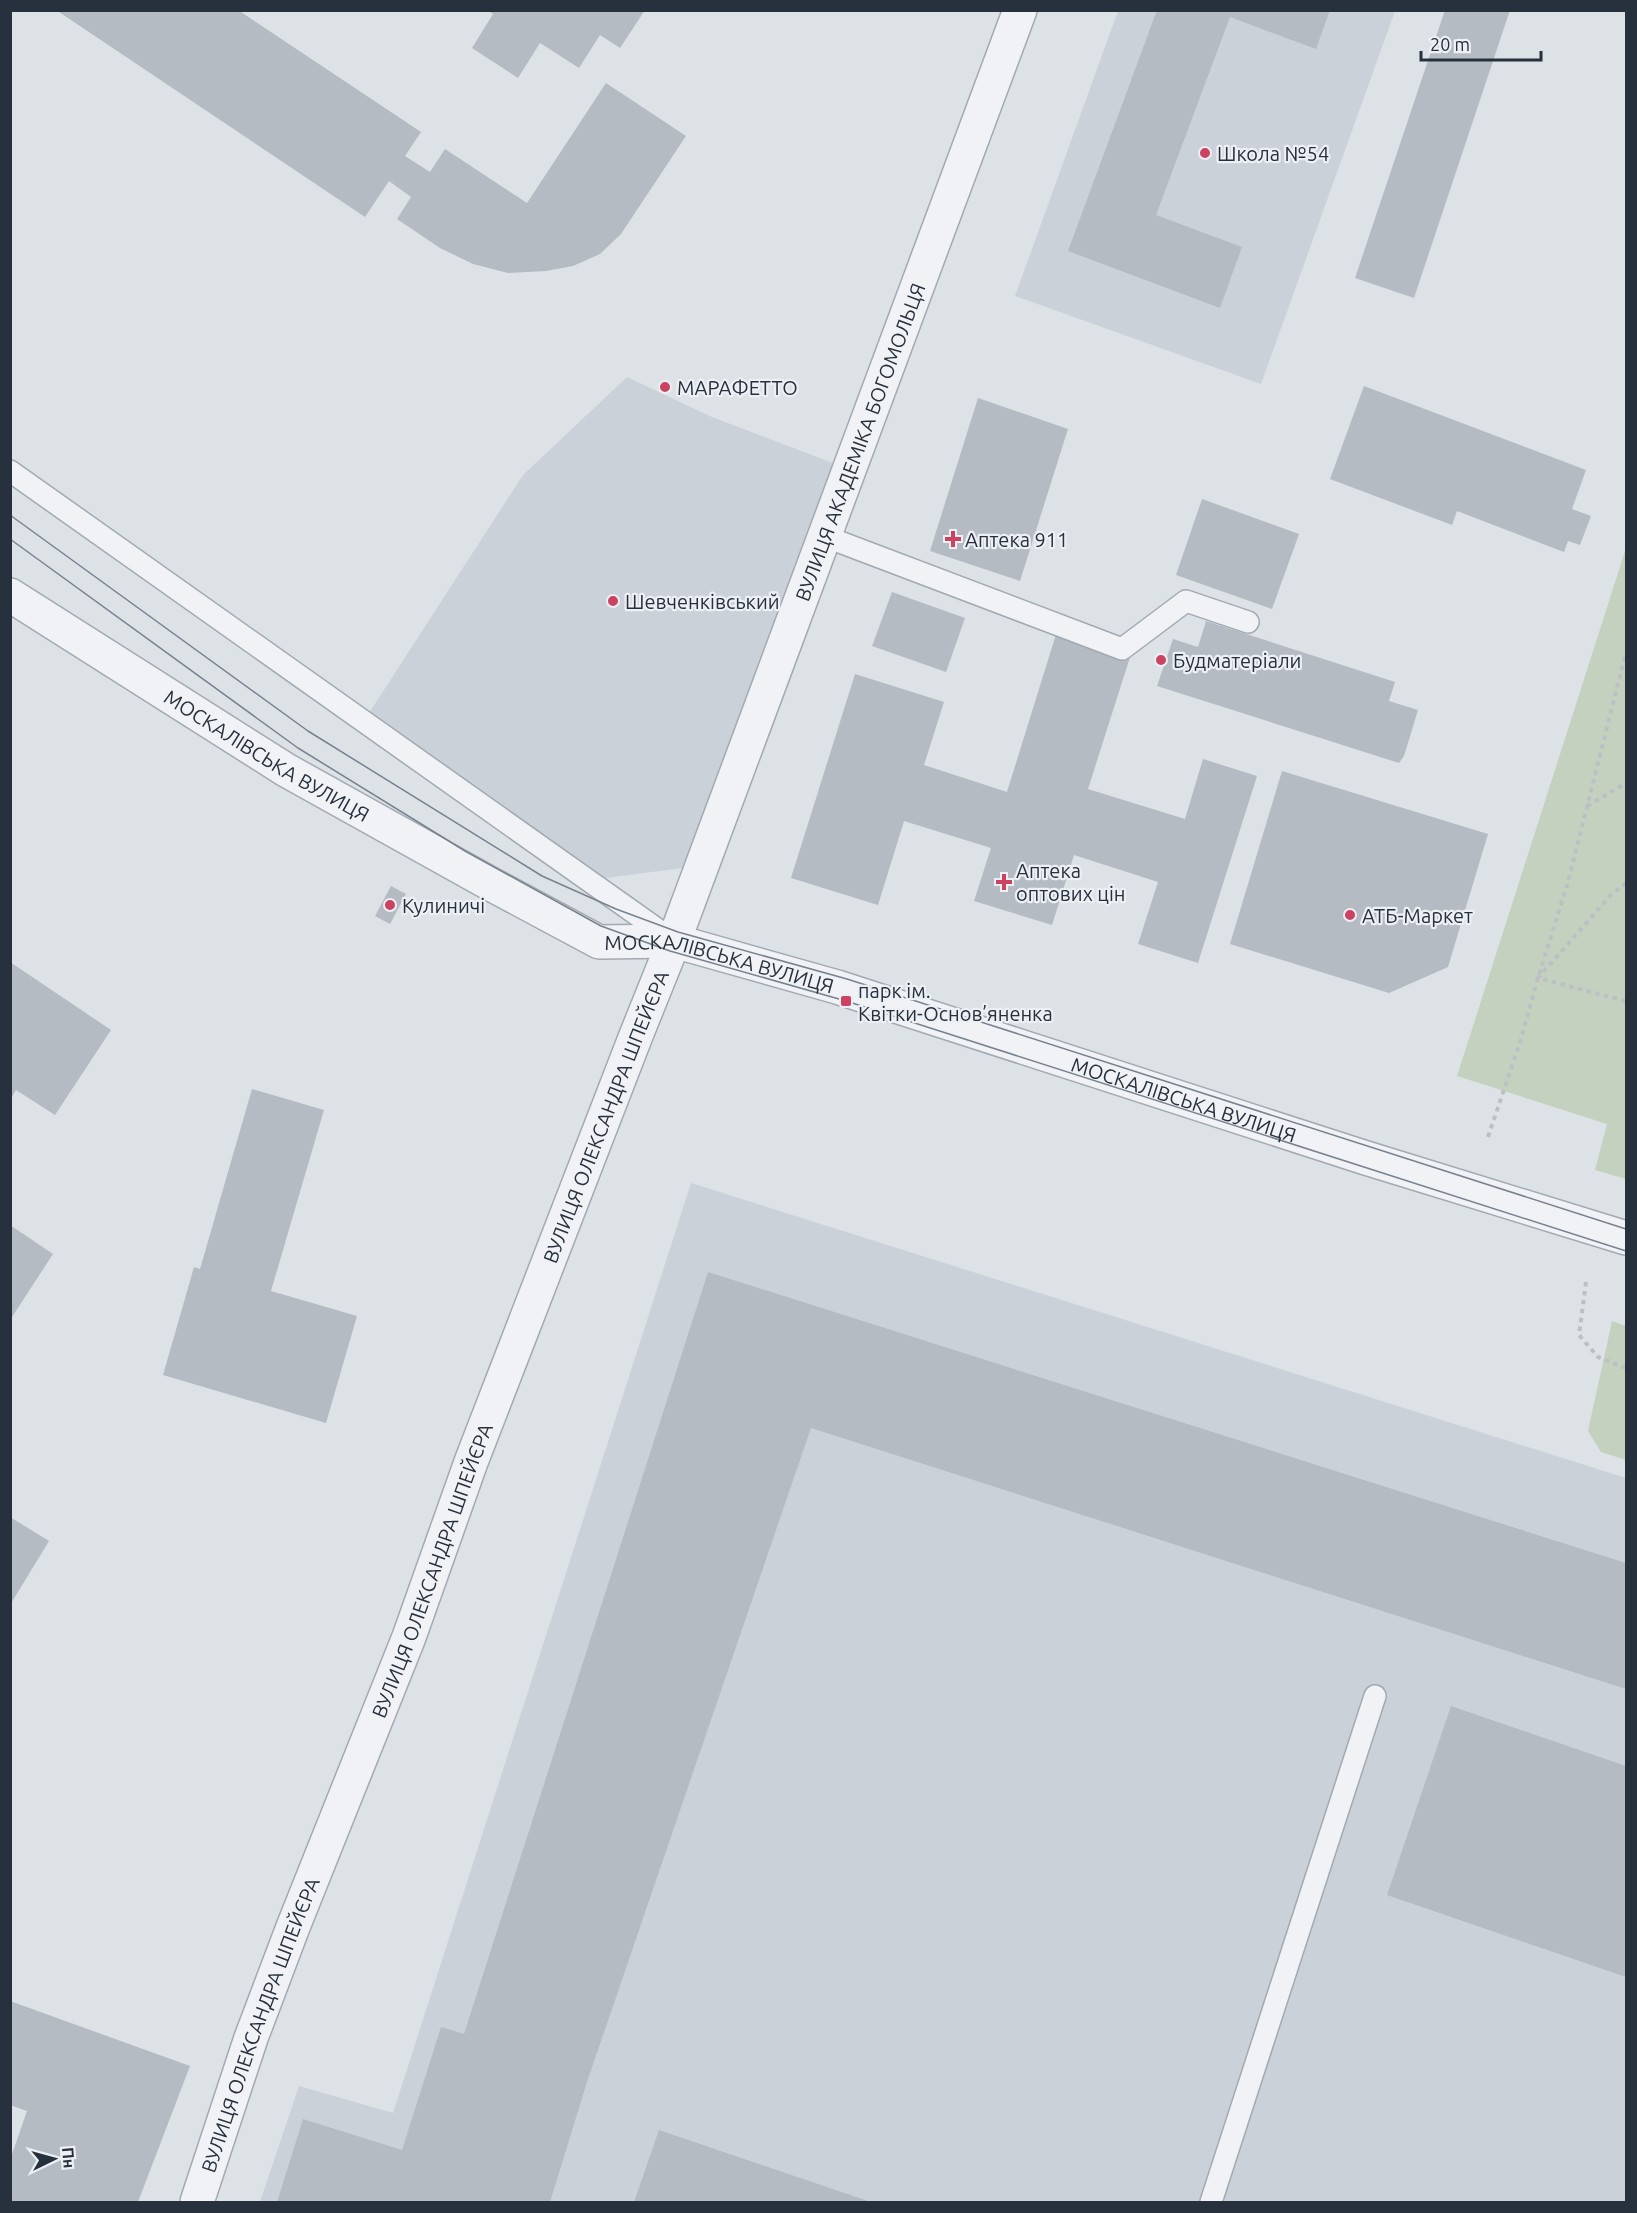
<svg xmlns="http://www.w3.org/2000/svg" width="1637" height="2213" font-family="Ubuntu,sans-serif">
  <rect width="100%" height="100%" fill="#dde2e7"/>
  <g fill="#cbd1d9">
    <polygon points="1118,11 1395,11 1261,384 1015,296"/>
    <polygon points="627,377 712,417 833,463 690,867 606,878 556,855 360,727 523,475"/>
    <polygon points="691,1183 1626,1478 1626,2202 260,2202 299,2086 393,2113"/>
  </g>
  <g fill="#c4d1be">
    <polygon points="1626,548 1626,1179 1595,1170 1607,1124 1457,1076"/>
    <polygon points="1612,1321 1626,1326 1626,1460 1601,1452 1588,1431"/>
  </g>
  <g fill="#b5bbc3">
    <polygon points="56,10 238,10 421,132 405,156 430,172 445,149 527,203 606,83 686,136 621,234 600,254 573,266 546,271 508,273 473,264 440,248 397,219 411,197 389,181 365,217"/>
    <polygon points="487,10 645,10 620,48 600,35 579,68 540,43 518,78 472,48 493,14"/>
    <polygon points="1157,10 1330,10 1316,49 1230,17 1156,215 1242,247 1220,308 1068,251"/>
    <polygon points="1445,10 1510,10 1414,298 1355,278"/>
    <polygon points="1364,386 1586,470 1572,509 1591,516 1580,545 1568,541 1564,552 1457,511 1452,525 1330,479"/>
    <polygon points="978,398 1068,429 1020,581 930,551"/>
    <polygon points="1202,499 1299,534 1272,609 1176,575"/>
    <polygon points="892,592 965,618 946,672 872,646"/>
    <polygon points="1206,621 1395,682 1389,701 1418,710 1404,756 1399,763 1157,686 1173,639 1198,647"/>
    <polygon points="1057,631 1131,654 1088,789 1185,819 1203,759 1257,776 1198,963 1138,944 1158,882 1074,855 1052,925 974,901 991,848 904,821 878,905 791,878 855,674 944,702 924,765 1007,792"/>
    <polygon points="1282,771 1488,834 1448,967 1389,993 1230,944"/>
    <polygon points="391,886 406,894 390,924 375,916"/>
    <polygon points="10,962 111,1030 55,1115 16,1090 10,1100"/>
    <polygon points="252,1089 324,1110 271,1291 357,1316 326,1423 163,1375 194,1267 200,1269"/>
    <polygon points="10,1225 53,1254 10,1320"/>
    <polygon points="708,1272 1626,1563 1626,1689 811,1428 587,2082 550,2202 277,2202 303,2119 402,2150 441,2027 464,2034"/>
    <polygon points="10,1517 49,1541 10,1605"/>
    <polygon points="1451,1706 1626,1766 1626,1977 1387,1895"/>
    <polygon points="10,2001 190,2066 138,2202 10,2202 10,2160 27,2111 10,2105"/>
    <polygon points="659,2130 871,2202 634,2202"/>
  </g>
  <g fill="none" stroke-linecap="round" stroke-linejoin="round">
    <g stroke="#a3a9b1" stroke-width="24">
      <g id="service">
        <polyline points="10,471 674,941"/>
        <polyline points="824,536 1122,649 1186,601 1248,622"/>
        <polyline points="1211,2202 1375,1696"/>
      </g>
    </g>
    <g stroke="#a3a9b1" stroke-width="36">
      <g id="minor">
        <path id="s1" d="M197 2202 251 2038 293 1927 409 1637 471 1462 635 1038 674 941 1020 10"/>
      </g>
    </g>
    <g stroke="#a3a9b1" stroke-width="36">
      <g id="tertiary">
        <path id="s2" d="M10 595 286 770 489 883 599 942 674 941 837 987 1366 1158 1626 1238"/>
      </g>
    </g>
    <g stroke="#bcc0c5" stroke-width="4" stroke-dasharray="4.5 4.5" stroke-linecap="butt">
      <polyline points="1587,806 1626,783"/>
      <polyline points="1626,883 1610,896 1538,978 1626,1001"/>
      <polyline points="1488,1137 1521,1039 1538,978 1568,882 1626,652"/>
      <polyline points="1586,1282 1579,1335 1598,1357 1626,1368"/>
    </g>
    <use href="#service" stroke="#f0f2f5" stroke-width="21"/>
    <use href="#minor" stroke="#f0f2f5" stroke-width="33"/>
    <use href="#tertiary" stroke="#f0f2f5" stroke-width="33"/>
    <g stroke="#778290" stroke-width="1.5">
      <polyline points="10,515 308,731 542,876 616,909 678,932 847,979 1626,1229"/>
      <polyline points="10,539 298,748 465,851 601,926 670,951 846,1001 1626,1251"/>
    </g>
  </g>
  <g fill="#cb4360" stroke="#ecf0f5" stroke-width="2">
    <circle cx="1205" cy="153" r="6"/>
    <circle cx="665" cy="387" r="6"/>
    <path d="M950 530h6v6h6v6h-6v6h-6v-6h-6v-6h6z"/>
    <circle cx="613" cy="601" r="6"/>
    <circle cx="1161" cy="660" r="6"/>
    <path d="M1001 873h6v6h6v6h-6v6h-6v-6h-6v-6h6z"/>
    <circle cx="390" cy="905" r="6"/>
    <circle cx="1350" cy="915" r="6"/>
    <rect x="840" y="995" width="12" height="12" rx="3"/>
  </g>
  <g text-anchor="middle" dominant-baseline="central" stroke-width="4.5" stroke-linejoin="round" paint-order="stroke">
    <g font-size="20" fill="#27303d" stroke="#ecf0f5" text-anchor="start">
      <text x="1217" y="153">Школа №54</text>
      <text x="677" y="387">МАРАФЕТТО</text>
      <text x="965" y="539">Аптека 911</text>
      <text x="625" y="601">Шевченківський</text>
      <text x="1173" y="660">Будматеріали</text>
      <text x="1016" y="870">Аптека<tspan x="1016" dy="23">оптових цін</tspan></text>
      <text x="402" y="905">Кулиничі</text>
      <text x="1362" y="915">АТБ-Маркет</text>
      <text x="858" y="990">парк ім.<tspan x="858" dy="23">Квітки-Основ’яненка</tspan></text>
    </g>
    <g font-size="20" fill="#27303d" stroke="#ecf0f5">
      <text stroke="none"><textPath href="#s1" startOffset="1881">ВУЛИЦЯ АКАДЕМІКА БОГОМОЛЬЦЯ</textPath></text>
      <text stroke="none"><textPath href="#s2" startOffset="303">МОСКАЛІВСЬКА ВУЛИЦЯ</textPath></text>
      <text stroke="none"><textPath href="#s2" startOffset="807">МОСКАЛІВСЬКА ВУЛИЦЯ</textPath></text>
      <text stroke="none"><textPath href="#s2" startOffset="1293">МОСКАЛІВСЬКА ВУЛИЦЯ</textPath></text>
      <text stroke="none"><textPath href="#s1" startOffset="1160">ВУЛИЦЯ ОЛЕКСАНДРА ШПЕЙЄРА</textPath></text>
      <text stroke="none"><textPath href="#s1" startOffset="674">ВУЛИЦЯ ОЛЕКСАНДРА ШПЕЙЄРА</textPath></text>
      <text stroke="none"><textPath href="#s1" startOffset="188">ВУЛИЦЯ ОЛЕКСАНДРА ШПЕЙЄРА</textPath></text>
    </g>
  </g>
  <rect width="1637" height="2213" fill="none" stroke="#27303d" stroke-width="24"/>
  <g transform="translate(54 2159) rotate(85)" stroke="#ecf0f5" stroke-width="4.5" paint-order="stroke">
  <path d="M0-4.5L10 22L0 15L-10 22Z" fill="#27303d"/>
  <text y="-9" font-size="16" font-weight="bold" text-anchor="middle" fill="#27303d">Пн</text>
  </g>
  <path d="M1421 51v9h120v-9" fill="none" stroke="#27303d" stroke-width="3"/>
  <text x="1430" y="51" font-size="18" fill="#27303d" stroke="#ecf0f5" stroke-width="4.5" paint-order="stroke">20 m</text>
</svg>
